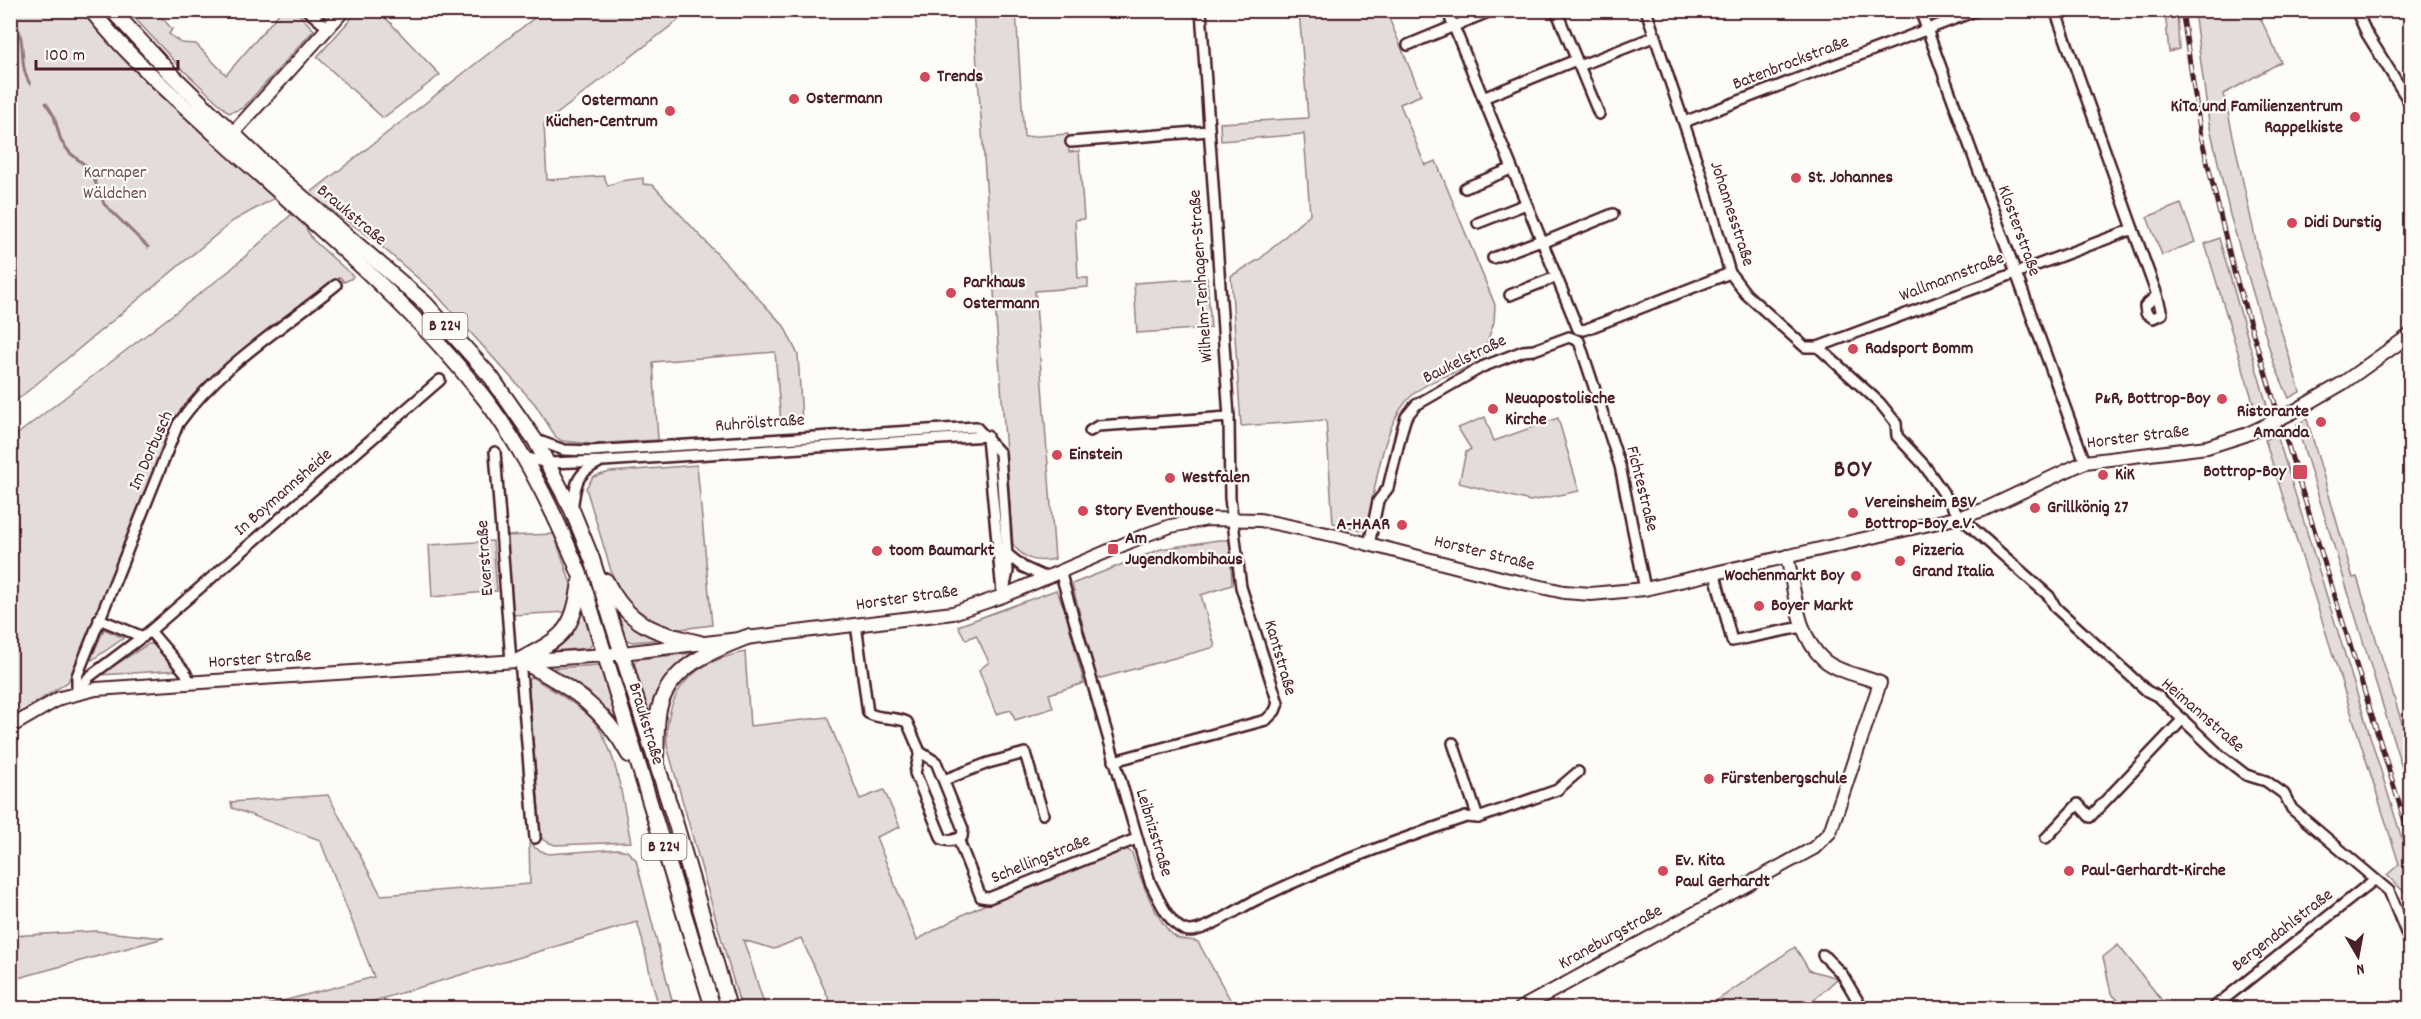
<svg xmlns="http://www.w3.org/2000/svg" width="2421" height="1019" font-family="Dekko,sans-serif">
  <rect width="100%" height="100%" fill="#fdfcf7"/>
  <filter id="ink" filterUnits="userSpaceOnUse"><feTurbulence type="fractalNoise" baseFrequency=".0167" numOctaves="2"/><feDisplacementMap in="SourceGraphic" scale="12" xChannelSelector="R" yChannelSelector="G"/><feConvolveMatrix kernelMatrix="1 2 1 2 8 2 1 2 1" color-interpolation-filters="sRGB"/></filter>
  <g filter="url(#ink)">
    <g fill="#e3dcda" stroke="#967e82" stroke-width="1.5">
      <polygon points="11,11 90,11 282,194 233,221 11,405"/>
      <polygon points="128,11 156,11 172,29 169,34 181,43 196,44 226,75 281,11 296,11 314,30 243,108 229,113 180,67"/>
      <polygon points="358,11 379,11 440,75 383,118 317,57"/>
      <polygon points="543,11 690,11 544,124 547,180 604,176 608,186 620,181 643,178 643,184 653,185 784,326 798,355 802,421 781,423 775,352 653,362 658,440 592,444 562,441 556,437 535,404 435,293 374,240 309,194"/>
      <path d="M973 11H1016L1024 137 1068 134 1069 152 1079 151 1084 219 1075 220 1078 278H1088V287L1035 291 1055 559C1035 563 1026 560 1013 545Z"/>
      <path d="M1299 11H1386L1421 95 1400 104 1425 165 1436 161 1495 305 1494 322 1480 363C1459 371 1435 378 1417 391 1382 417 1376 487 1367 527L1362 530 1333 523 1326 420 1241 426 1231 276 1260 259 1310 214 1304 134 1221 141 1220 123 1308 118Z"/>
      <polygon points="2165,11 2177,11 2179,49 2169,52"/>
      <polygon points="2194,11 2257,11 2281,62 2224,94 2261,265 2300,392 2289,398 2274,364 2230,215 2209,123"/>
      <polygon points="2181,204 2195,242 2162,255 2147,217"/>
      <polygon points="293,213 303,223 313,240 353,276 351,279 344,282 340,277 312,296 205,382 183,408 173,426 68,682 11,719 11,439 229,271"/>
      <polygon points="2219,238 2268,409 2257,415 2205,244"/>
      <polygon points="1207,278 1211,328 1137,333 1134,283"/>
      <polygon points="1485,417 1494,441 1558,418 1579,491 1530,501 1459,483 1466,452 1471,449 1458,428"/>
      <polygon points="2307,419 2353,578 2357,577 2406,736 2404,737 2410,761 2410,794 2301,439 2297,424"/>
      <polygon points="2277,435 2410,865 2410,904 2407,895 2387,875 2399,864 2265,440"/>
      <polygon points="697,465 712,625 681,629 663,626 637,610 624,597 612,574 586,488 593,477 610,472"/>
      <polygon points="554,534 572,587 568,612 511,615 505,536"/>
      <polygon points="1218,540 1230,540 1232,585 1201,595 1215,647 1097,679 1072,584 1161,549"/>
      <polygon points="493,541 497,591 432,597 429,545"/>
      <polygon points="1056,590 1065,609 1084,683 1049,694 1053,708 1015,720 1011,710 996,714 979,670 989,662 976,635 966,640 958,626"/>
      <polygon points="582,608 585,608 595,642 588,648 554,651 553,647 572,633"/>
      <polygon points="618,609 657,637 655,640 632,642 625,639 616,610"/>
      <polygon points="104,629 124,638 92,660 91,659"/>
      <polygon points="148,644 153,644 173,667 177,667 180,670 99,675"/>
      <path d="M745 652 750 726 827 717 860 799 884 790 900 827 876 837 917 940 964 914 1022 888 1126 849 1132 853C1139 875 1157 925 1176 937 1184 942 1190 938 1198 942L1235 1008H833L801 938 774 949 743 940C752 963 757 985 766 1008H741L667 746C664 691 692 662 745 652Z"/>
      <polygon points="692,653 694,656 652,721 649,721 634,662 639,659"/>
      <polygon points="600,665 603,667 621,727 617,726 589,692 554,670 554,668"/>
      <path d="M532 677C551 689 573 701 589 716 617 742 623 806 631 842L555 845 543 840 541 836 528 679Z"/>
      <path d="M328 795 381 895 530 884 529 837 535 848 548 854 617 849 627 851 636 860 674 1008H660C649 980 647 950 637 922L351 1008H256L374 977 320 840 232 808 231 802Z"/>
      <polygon points="96,931 164,938 11,980 11,936"/>
      <polygon points="2118,945 2168,1008 2126,1008 2111,993 2103,957"/>
      <polygon points="1795,947 1809,970 1838,978 1805,1008 1706,1008"/>
    </g>
    <g fill="none" stroke-linecap="round" stroke-linejoin="round">
      <g stroke="#91777b" stroke-width="3">
        <path d="M10 19C30 36 16 62 30 84"/>
        <polyline points="46,103 54,116 61,141 70,153 90,169 104,204 148,247"/>
      </g>
      <g stroke="#4a1f2b" stroke-width="14">
        <g id="street">
          <polyline points="307,10 328,28"/>
          <polyline points="1447,10 1578,329 1584,330 1730,273"/>
          <polyline points="1556,10 1599,114"/>
          <polyline points="1646,10 1700,171 1730,273 1746,294 1805,347 1818,347 2133,229 2157,295 2145,306 2146,313 2153,318 2162,314 2157,295"/>
          <polyline points="1920,10 2085,462"/>
          <polyline points="2055,10 2133,229"/>
          <polyline points="2356,10 2367,34 2410,103"/>
          <polyline points="1408,45 1493,10"/>
          <polyline points="1579,66 1656,36"/>
          <polyline points="1483,98 1576,60"/>
          <polyline points="1684,122 1978,10"/>
          <polyline points="1071,142 1209,131"/>
          <polyline points="1465,188 1511,169"/>
          <polyline points="1478,223 1526,204"/>
          <polyline points="1542,243 1613,214"/>
          <polyline points="1493,258 1541,240"/>
          <polyline points="1510,295 1556,277"/>
          <polyline points="1818,347 1880,403 1896,423 1897,436 1924,465 1960,517 2049,596 2056,608 2147,691 2159,697 2220,755 2246,775 2266,781 2284,794 2292,809 2389,891 2410,942"/>
          <polyline points="1090,431 1098,426 1229,417"/>
          <polyline points="987,438 1002,592"/>
          <polyline points="536,440 564,450 590,451 976,427 1000,453 1008,571 1003,596"/>
          <polyline points="495,452 511,661"/>
          <polyline points="523,457 548,463 603,461 987,436"/>
          <path d="M572 510C576 485 574 475 598 463"/>
          <polyline points="1369,545 1378,501 1388,488 1402,430 1406,417 1416,405 1482,367 1523,351 1534,350 1569,337 1579,341 1620,466 1645,589"/>
          <polyline points="1007,554 1023,567 1045,577"/>
          <path d="M1060 571 1150 882C1158 897 1170 928 1188 931 1204 933 1242 906 1258 899 1326 866 1395 841 1466 817L1478 818 1557 790 1578 772"/>
          <polyline points="1715,574 1732,641 1802,627"/>
          <polyline points="99,619 143,637"/>
          <path d="M856 624 868 713C880 720 894 716 907 722L920 752"/>
          <polyline points="150,631 185,672 190,682"/>
          <polyline points="520,660 535,838"/>
          <path d="M77 693V676L178 424C218 367 282 328 336 285"/>
          <polyline points="77,693 89,677 150,631 440,380"/>
          <polyline points="1453,743 1478,818"/>
          <path d="M920 752 936 762 963 829 962 837C955 840 949 842 942 839L915 773Z"/>
          <polyline points="1114,761 1266,720 1275,711 1278,703 1241,587 1230,498 1229,417 1201,10"/>
          <polyline points="944,780 988,763 1025,753 1043,814"/>
          <polyline points="2046,838 2078,804 2090,817 2183,719"/>
          <polyline points="958,839 981,897 989,898 1136,839"/>
          <polyline points="1823,955 1842,974 1862,1008"/>
          <polyline points="2213,1008 2374,880"/>
        </g>
      </g>
      <g stroke="#4a1f2b" stroke-width="16">
        <g id="secondary">
          <polyline points="233,133 344,10"/>
          <polyline points="2293,412 2343,383 2410,335"/>
          <polyline points="10,727 60,698 96,689 606,655 953,613 1003,596 1148,534 1171,526 1207,519 1260,520 1337,536 1505,579 1564,592 1591,594 1645,589 1960,517 1983,510 2085,462 2207,447 2245,435 2273,422"/>
          <path d="M1521 1008 1814 848 1830 832 1880 683C1863 676 1838 672 1824 660 1796 635 1795 590 1787 556"/>
        </g>
      </g>
      <g stroke="#4a1f2b" stroke-width="18">
        <g id="primary">
          <path d="M91 10C128 57 173 95 216 135 304 216 398 291 473 384 520 440 554 510 581 577L713 1008"/>
          <polyline points="112,10 170,73 273,172 425,303 491,377 535,440 572,510 592,559 677,828 729,1008"/>
          <path d="M606 581C629 626 654 632 700 643"/>
          <path d="M520 660C567 685 603 706 629 755"/>
          <path d="M520 660C563 637 573 632 580 582"/>
          <path d="M656 756C657 741 656 724 659 709 669 667 711 651 747 637"/>
        </g>
      </g>
      <use href="#street" stroke="#fdfcf7" stroke-width="9"/>
      <use href="#secondary" stroke="#fdfcf7" stroke-width="12"/>
      <use href="#primary" stroke="#fdfcf7" stroke-width="14"/>
      <g stroke="#4a1f2b" stroke-width="5">
        <polyline id="rail" points="2182,10 2201,136 2234,272 2410,838"/>
      </g>
      <use href="#rail" stroke="#fdfcf7" stroke-width="3" stroke-dasharray="9" stroke-linecap="butt"/>
      <g stroke="#4a1f2b" stroke-width="16" stroke-linecap="butt">
        <polyline id="secondary-bridge" points="2273,422 2293,412"/>
      </g>
      <use href="#secondary-bridge" stroke="#fdfcf7" stroke-width="12"/>
    </g>
  </g>
  <g fill="#d1495b" stroke="#fdfcf7" stroke-width="2">
    <circle cx="925" cy="77" r="6"/>
    <circle cx="794" cy="99" r="6"/>
    <circle cx="670" cy="111" r="6"/>
    <circle cx="2355" cy="117" r="6"/>
    <circle cx="1796" cy="178" r="6"/>
    <circle cx="2292" cy="223" r="6"/>
    <circle cx="951" cy="293" r="6"/>
    <circle cx="1853" cy="349" r="6"/>
    <circle cx="2222" cy="399" r="6"/>
    <circle cx="1493" cy="409" r="6"/>
    <circle cx="2321" cy="422" r="6"/>
    <circle cx="1057" cy="455" r="6"/>
    <rect x="2292" y="464" width="16" height="16" rx="3"/>
    <circle cx="2103" cy="475" r="6"/>
    <circle cx="1170" cy="478" r="6"/>
    <circle cx="2035" cy="508" r="6"/>
    <circle cx="1083" cy="511" r="6"/>
    <circle cx="1853" cy="513" r="6"/>
    <circle cx="1402" cy="525" r="6"/>
    <rect x="1107" y="543" width="12" height="12" rx="3"/>
    <circle cx="877" cy="551" r="6"/>
    <circle cx="1900" cy="561" r="6"/>
    <circle cx="1856" cy="576" r="6"/>
    <circle cx="1759" cy="606" r="6"/>
    <circle cx="1709" cy="779" r="6"/>
    <circle cx="1663" cy="871" r="6"/>
    <circle cx="2069" cy="871" r="6"/>
  </g>
  <g text-anchor="middle" dominant-baseline="central" stroke-width="4.5" stroke-linejoin="round" paint-order="stroke">
    <g fill="#fdfcf7" stroke="#806168" stroke-width="1.5">
      <rect x="422.5" y="313" width="45" height="26" rx="4.5"/>
      <rect x="641.5" y="834" width="45" height="26" rx="4.5"/>
    </g>
    <g font-size="16" font-weight="bold" fill="#4a1f2b">
      <text x="445" y="326">B 224</text>
      <text x="664" y="847">B 224</text>
    </g>
    <g font-size="18" fill="#4a1f2b" stroke="#fdfcf7">
      <text transform="translate(1791 64) rotate(-21)">Batenbrockstraße</text>
      <text transform="translate(1731 214) rotate(72)">Johannesstraße</text>
      <text transform="translate(351 216) rotate(40)">Braukstraße</text>
      <text transform="translate(2018 231) rotate(70)">Klosterstraße</text>
      <text transform="translate(1202 276) rotate(-94)">Wilhelm-Tenhagen-Straße</text>
      <text transform="translate(1952 278) rotate(-21)">Wallmannstraße</text>
      <text transform="translate(1465 360) rotate(-26)">Baukelstraße</text>
      <text transform="translate(760 424) rotate(-4)">Ruhrölstraße</text>
      <text transform="translate(2138 438) rotate(-7)">Horster Straße</text>
      <text transform="translate(152 451) rotate(-66)">Im Dorbusch</text>
      <text transform="translate(1641 489) rotate(76)">Fichtestraße</text>
      <text transform="translate(284 493) rotate(-41)">In Boymannsheide</text>
      <text transform="translate(1484 554) rotate(14)">Horster Straße</text>
      <text transform="translate(486 558) rotate(-94)">Everstraße</text>
      <text transform="translate(907 599) rotate(-8)">Horster Straße</text>
      <text transform="translate(1279 658) rotate(74)">Kantstraße</text>
      <text transform="translate(260 660) rotate(-4)">Horster Straße</text>
      <text transform="translate(2202 716) rotate(41)">Heimannstraße</text>
      <text transform="translate(645 724) rotate(73)">Braukstraße</text>
      <text transform="translate(1153 833) rotate(73)">Leibnizstraße</text>
      <text transform="translate(1041 860) rotate(-22)">Schellingstraße</text>
      <text transform="translate(2283 931) rotate(-38)">Bergendahlstraße</text>
      <text transform="translate(1611 938) rotate(-29)">Kraneburgstraße</text>
    </g>
    <g font-size="18" font-weight="bold" fill="#4a1f2b" stroke="#fdfcf7" text-anchor="start">
      <text x="937" y="77">Trends</text>
      <text x="806" y="99">Ostermann</text>
      <text x="658" y="101" text-anchor="end">Ostermann<tspan x="658" dy="21">Küchen-Centrum</tspan></text>
      <text x="2343" y="107" text-anchor="end">KiTa und Familienzentrum<tspan x="2343" dy="21">Rappelkiste</tspan></text>
      <text x="1808" y="178">St. Johannes</text>
      <text x="2304" y="223">Didi Durstig</text>
      <text x="963" y="283">Parkhaus<tspan x="963" dy="21">Ostermann</tspan></text>
      <text x="1865" y="349">Radsport Bomm</text>
      <text x="1505" y="399">Neuapostolische<tspan x="1505" dy="21">Kirche</tspan></text>
      <text x="2210" y="399" text-anchor="end">P&amp;R, Bottrop-Boy</text>
      <text x="2309" y="412" text-anchor="end">Ristorante<tspan x="2309" dy="21">Amanda</tspan></text>
      <text x="1069" y="455">Einstein</text>
      <text x="2286" y="472" text-anchor="end">Bottrop-Boy</text>
      <text x="2115" y="475">KiK</text>
      <text x="1182" y="478">Westfalen</text>
      <text x="1865" y="503">Vereinsheim BSV<tspan x="1865" dy="21">Bottrop-Boy e.V.</tspan></text>
      <text x="2047" y="508">Grillkönig 27</text>
      <text x="1095" y="511">Story Eventhouse</text>
      <text x="1390" y="525" text-anchor="end">A-HAAR</text>
      <text x="1125" y="539">Am<tspan x="1125" dy="21">Jugendkombihaus</tspan></text>
      <text x="889" y="551">toom Baumarkt</text>
      <text x="1912" y="551">Pizzeria<tspan x="1912" dy="21">Grand Italia</tspan></text>
      <text x="1844" y="576" text-anchor="end">Wochenmarkt Boy</text>
      <text x="1771" y="606">Boyer Markt</text>
      <text x="1721" y="779">Fürstenbergschule</text>
      <text x="1675" y="861">Ev. Kita<tspan x="1675" dy="21">Paul Gerhardt</tspan></text>
      <text x="2081" y="871">Paul-Gerhardt-Kirche</text>
    </g>
    <g font-size="18" fill="#704e57" stroke="#fdfcf7">
      <text x="115" y="173">Karnaper<tspan x="115" dy="21">Wäldchen</tspan></text>
    </g>
    <g font-size="24" font-weight="bold" letter-spacing="1.5" fill="#4a1f2b" stroke="#fdfcf7">
      <text x="1853" y="471">BOY</text>
    </g>
  </g>
  <rect width="2421" height="1019" fill="none" stroke="#fdfcf7" stroke-width="36"/>
  <rect x="18" y="18" width="2385" height="983" fill="none" stroke="#4a1f2b" stroke-width="2" filter="url(#ink)"/>
  <g transform="translate(2358 956) rotate(170)" stroke="#fdfcf7" stroke-width="4.5" paint-order="stroke">
  <path d="M0-4.5L10 22L0 15L-10 22Z" fill="#4a1f2b"/>
  <text y="-9" font-size="16" font-weight="bold" text-anchor="middle" fill="#4a1f2b">N</text>
  </g>
  <path d="M36 60v9h142v-9" fill="none" stroke="#4a1f2b" stroke-width="3"/>
  <text x="45" y="60" font-size="18" fill="#4a1f2b" stroke="#fdfcf7" stroke-width="4.5" paint-order="stroke">100 m</text>
</svg>
